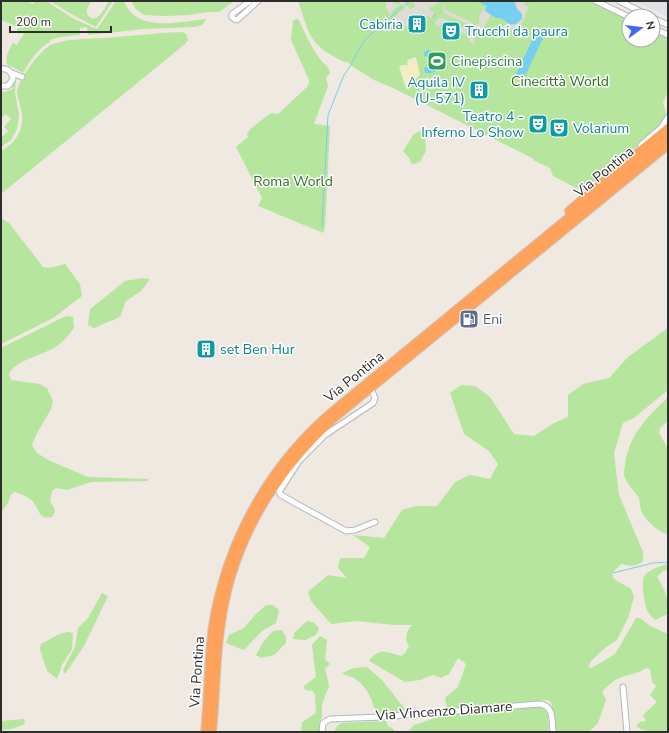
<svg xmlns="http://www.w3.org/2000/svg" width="669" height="733" font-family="'Nunito Sans',sans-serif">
  <rect width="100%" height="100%" fill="#efe9e1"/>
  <polygon fill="#e3e1e8" points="633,1 668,1 668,17"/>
  <g fill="#b6e59e">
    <path d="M4 1H27L33 4 35 1H46L74 19 97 29 116 1H124C136 33 179 22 205 19L206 20 202 25 195 27 144 29 88 35 87 27 80 28V35L60 37 50 40V42C37 49 30 61 23 73L11 66 10 68C2 60 9 50 13 43L19 46 17 44 24 34 21 32 20 34 18 33 17 28C12 23 7 23 1 20V6Z"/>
    <path d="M50 1H91L87 9V14C96 27 104 9 109 1H113L96 27 71 14Z"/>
    <polygon points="131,1 234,1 219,12 208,12 189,15 164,16 144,15 135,8"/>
    <path d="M298 1H589L629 20V40H653V31L668 38V91L663 103 667 115 660 127 587 188 583 186 580 190 553 176 550 168 533 160 534 159 393 88 374 80 349 64 350 62C345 63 340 60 335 57 307 42 308 29 298 1Z"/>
    <path d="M297 19 299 20C305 33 311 47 320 59 325 66 327 63 330 73L326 78 328 86 314 124 330 126 325 228 323 233 258 206 262 198 236 147 248 137 247 134 250 129 271 113 278 114 308 86 309 80 291 40 293 20Z"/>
    <path d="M182 32 186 34 188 40 185 44 1 194V151C15 144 24 130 22 114 21 107 18 100 17 93 17 81 39 52 49 46 64 38 89 39 106 38 131 36 156 33 182 32Z"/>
    <polygon points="16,79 15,92 19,115 17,129 11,140 1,147 1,135 3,136 8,131 4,127 11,119 7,115 5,114 3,117 1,115 1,91 4,92 5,93 5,92 13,89 11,86"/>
    <polygon points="419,131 425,133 426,151 420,162 412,164 409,158 403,151 413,135"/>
    <polygon points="1,218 9,223 43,267 50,268 65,264 80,284 82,296 53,318 1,344"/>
    <polygon points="144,278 150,279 141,291 126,301 120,317 94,328 88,325 90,309 125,281"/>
    <path d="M66 316 73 317 74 328C69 335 64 341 57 346 46 354 13 361 9 374L11 380 40 384 47 388 53 401 51 409 36 435 32 445 37 453 48 460 88 477 149 479 147 481 91 482 67 490 56 488 52 491 50 502 54 507 55 512 52 517C40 520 39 511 34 503 31 498 19 493 14 492L10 496 9 501 1 513V348Z"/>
    <path d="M668 328V390L634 418 623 423 614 453 619 495 643 552V561C636 567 630 566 621 564L612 573 614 579 631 589 634 597 628 618 617 640 605 648 591 661 588 667 591 668 602 662 615 654 636 618H640L650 626 668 634V732C657 732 643 733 636 726L640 722 646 721 643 715 657 702 650 695 656 686 652 682 650 669 646 668C636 675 633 673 622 677 615 679 607 686 602 692L606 700 598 723 589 732H555L551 702 547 700 447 710 445 698 458 687 466 664 458 658 449 674 441 678 433 675 420 680 405 682 369 661C379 647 386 652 401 656L405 653 409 646C404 637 406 632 412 625H394L356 621 331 624 311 601 308 592 328 575 347 578 338 568 340 558H364L370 547 353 535 384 538 402 510 416 506H437L455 482 470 475 490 479 498 464 489 451 464 434 450 393 461 385 475 386 490 397 514 434 534 436 554 423 568 417V395L583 384 609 378 628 357Z"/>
    <path d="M668 397V421L660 428 659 433 668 449V535C657 530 646 522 641 510 640 507 640 502 639 498 637 493 628 486 625 478 623 475 624 470 625 466 628 435 647 418 668 397Z"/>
    <path d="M668 564V574L667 570 663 571 657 577C665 589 669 599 668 614L655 620C653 618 650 615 648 612 645 606 640 581 645 575 651 569 660 566 668 564Z"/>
    <polygon points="102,593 108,596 84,646 65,674 63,670 75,647 78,628 88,618"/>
    <polygon points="266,605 273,605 279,610 276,623 262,631 244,650 226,643 229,635 244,628 256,614"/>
    <polygon points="307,621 313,622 319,628 316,635 305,640 293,639 294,633"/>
    <polygon points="282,630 286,637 286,643 274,655 261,658 256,655 263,642 273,631"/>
    <polygon points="68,632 73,633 72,649 62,665 57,679 47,671 40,649 41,644 59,634"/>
    <polygon points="320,636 327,640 325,659 330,664 325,668 329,686 322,704 322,717 319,724 319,732 301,732 302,722 316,713 315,695 313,691 305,690 304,686 316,677 312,645"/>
    <path d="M367 667 382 680 405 709 401 713H376C372 699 367 686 354 678 350 676 346 676 342 673L354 668Z"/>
    <path d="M538 706C551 711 548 719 549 732H407L414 725 447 714Z"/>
    <polygon points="24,719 25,724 11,729 1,730 1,721"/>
    <polygon points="386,721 388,726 394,729 394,732 334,732 337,726 341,723"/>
  </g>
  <polygon fill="#f3ecc5" points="416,57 420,75 414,80 413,84 405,86 399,66 402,65 408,65 407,60"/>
  <g fill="#dfdcd8">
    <polygon points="386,1 394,1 394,3 399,5 401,1 405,1 404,3 410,9 414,8 415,5 414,3 411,1 438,1 438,4 436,3 434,7 428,5 430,7 429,10 435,13 432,18 426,15 425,17 423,16 427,20 425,25 424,25 421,20 411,24 411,26 405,26 399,24 393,19 398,13 406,8 401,4 393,10 390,16 386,7"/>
    <polygon points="514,1 523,1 525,5 529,7 525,15 526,15 518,31 514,32 509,30 501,31 506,23 509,24 517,23 522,18 522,14 517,9"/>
    <polygon points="445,3 446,4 444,9 473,23 474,26 479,24 479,17 483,9 491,14 486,24 483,27 475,28 444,13 443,7"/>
    <polygon points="438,18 442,18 472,33 475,37 474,44 469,41 471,37 442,22 440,26 434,23"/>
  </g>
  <g fill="#75cff0">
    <path d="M477 1H514L517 9 522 14V18C514 29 509 24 501 18H496L485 11 487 6Z"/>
    <polygon points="536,32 544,36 523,80 515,76"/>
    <path d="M427 50C430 51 438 54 441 54 443 54 444 54 446 55L447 58 445 67 439 70 440 68 436 64 434 65 435 70 437 71 432 73H425L424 67H428V57L424 56V53Z"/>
  </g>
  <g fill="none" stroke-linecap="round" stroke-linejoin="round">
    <g stroke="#75cff0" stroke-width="1">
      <polyline points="405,5 410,1"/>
      <polyline points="391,17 403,6"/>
      <polyline points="352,62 364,41 389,18"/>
      <polyline points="322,226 328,115 344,75 351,65"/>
      <polyline points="613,573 653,563 668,562"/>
    </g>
    <polyline stroke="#c8c4bd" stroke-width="5" stroke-dasharray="5 2.5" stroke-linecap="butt" points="433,15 435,16"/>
    <g stroke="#b4b7c1" stroke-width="7">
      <g id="minor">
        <polyline points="250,1 232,14 232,17 234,19 237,20 258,1"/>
        <polyline points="596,1 629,17"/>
        <polyline points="619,1 650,16"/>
        <polyline points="653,18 668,25"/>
        <polyline points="653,28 668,35"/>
        <path d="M1 69C8 68 12 72 13 79L8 86H1"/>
        <polyline points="12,73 22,77"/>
        <polyline points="641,145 661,128 668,117"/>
        <polyline points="585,196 584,192 594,184"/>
        <polyline points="371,389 375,398 373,403 325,435 299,461 279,492 281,495 286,498 346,531 355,530 375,522"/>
        <polyline points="623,687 627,732"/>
        <path d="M322 732 323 723 330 719 382 717 539 704C554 705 552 721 553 732"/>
      </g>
    </g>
    <g stroke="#c9c9c9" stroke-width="10">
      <g id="highway">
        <polyline points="569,211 601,183 668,128"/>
        <path d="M205 732C209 697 208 661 213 626 226 543 269 465 333 411L668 136"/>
        <path d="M212 732C216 696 215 659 221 623 232 542 274 474 333 419L668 145"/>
      </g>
    </g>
    <use href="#minor" stroke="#fff" stroke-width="5"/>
    <use href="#highway" stroke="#ffa35c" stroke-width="8"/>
  </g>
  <defs>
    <g id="building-square" transform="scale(1)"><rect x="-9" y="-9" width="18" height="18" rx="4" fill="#0f9aa8" stroke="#fff"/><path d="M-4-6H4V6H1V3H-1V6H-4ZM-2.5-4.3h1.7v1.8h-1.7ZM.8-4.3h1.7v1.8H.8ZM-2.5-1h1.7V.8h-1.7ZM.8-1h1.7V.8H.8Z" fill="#fff"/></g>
    <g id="theatre-square" transform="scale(1)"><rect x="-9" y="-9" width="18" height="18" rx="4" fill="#0f9aa8" stroke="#fff"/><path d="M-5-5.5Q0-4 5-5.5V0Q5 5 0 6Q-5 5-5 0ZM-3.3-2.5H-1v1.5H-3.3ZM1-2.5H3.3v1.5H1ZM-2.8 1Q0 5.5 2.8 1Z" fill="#fff"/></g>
    <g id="stadium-square" transform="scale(1)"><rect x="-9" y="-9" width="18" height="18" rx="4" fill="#2e9e5b" stroke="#fff"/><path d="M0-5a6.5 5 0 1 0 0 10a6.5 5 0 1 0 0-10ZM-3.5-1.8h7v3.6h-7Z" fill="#fff"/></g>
    <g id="fuel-square" transform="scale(1)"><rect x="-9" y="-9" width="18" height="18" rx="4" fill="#5c6f8a" stroke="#fff"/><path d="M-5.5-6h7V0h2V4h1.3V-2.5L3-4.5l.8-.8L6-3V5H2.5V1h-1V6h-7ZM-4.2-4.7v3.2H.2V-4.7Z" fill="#fff"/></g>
  </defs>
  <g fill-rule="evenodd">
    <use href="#building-square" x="417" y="24"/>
    <use href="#theatre-square" x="451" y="31"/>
    <use href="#stadium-square" x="437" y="61"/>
    <use href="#building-square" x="479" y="90"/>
    <use href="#theatre-square" x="538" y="124"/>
    <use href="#theatre-square" x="559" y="128"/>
    <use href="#fuel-square" x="469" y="319"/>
    <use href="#building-square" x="206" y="349"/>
  </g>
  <g text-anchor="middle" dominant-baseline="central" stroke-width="3" stroke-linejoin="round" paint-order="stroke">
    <g font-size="14" fill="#0d838f" stroke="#fff" text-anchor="end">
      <text x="403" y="24">Cabiria</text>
      <text x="465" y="31" text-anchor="start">Trucchi da paura</text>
      <text x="465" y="82">Aquila IV<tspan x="465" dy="16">(U-571)</tspan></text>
      <text x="524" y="116">Teatro 4 -<tspan x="524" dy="16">Inferno Lo Show</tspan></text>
      <text x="573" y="128" text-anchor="start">Volarium</text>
      <text x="220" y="349" text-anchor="start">set Ben Hur</text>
    </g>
    <g font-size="14" fill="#27864d" stroke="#fff" text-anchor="start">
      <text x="451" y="61">Cinepiscina</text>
    </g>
    <g font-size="14" fill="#2c6e1b" stroke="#fff">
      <text x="560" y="81">Cinecittà World</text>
      <text x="293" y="181">Roma World</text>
    </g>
    <g font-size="14" fill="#2e2e2e" stroke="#fff">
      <text transform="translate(604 172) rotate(-39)">Via Pontina</text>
      <text transform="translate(354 377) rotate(-39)">Via Pontina</text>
      <text transform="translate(197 672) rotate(-86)">Via Pontina</text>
      <text transform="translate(444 711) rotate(-4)">Via Vincenzo Diamare</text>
    </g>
    <g font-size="14" fill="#4e5e75" stroke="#fff" text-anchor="start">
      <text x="483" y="319">Eni</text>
    </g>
  </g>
  <rect width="669" height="733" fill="none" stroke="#2e2e2e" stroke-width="4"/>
  <g transform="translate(641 28) rotate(75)"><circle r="19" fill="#ffffff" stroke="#ababab"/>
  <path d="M0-3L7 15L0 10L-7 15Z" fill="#4264fb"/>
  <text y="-6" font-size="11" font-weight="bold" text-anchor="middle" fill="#2e2e2e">N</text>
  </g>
  <path d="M10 26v6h101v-6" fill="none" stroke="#2e2e2e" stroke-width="2"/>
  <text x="16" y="26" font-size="12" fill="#2e2e2e" stroke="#ffffff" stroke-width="3" paint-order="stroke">200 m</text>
</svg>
